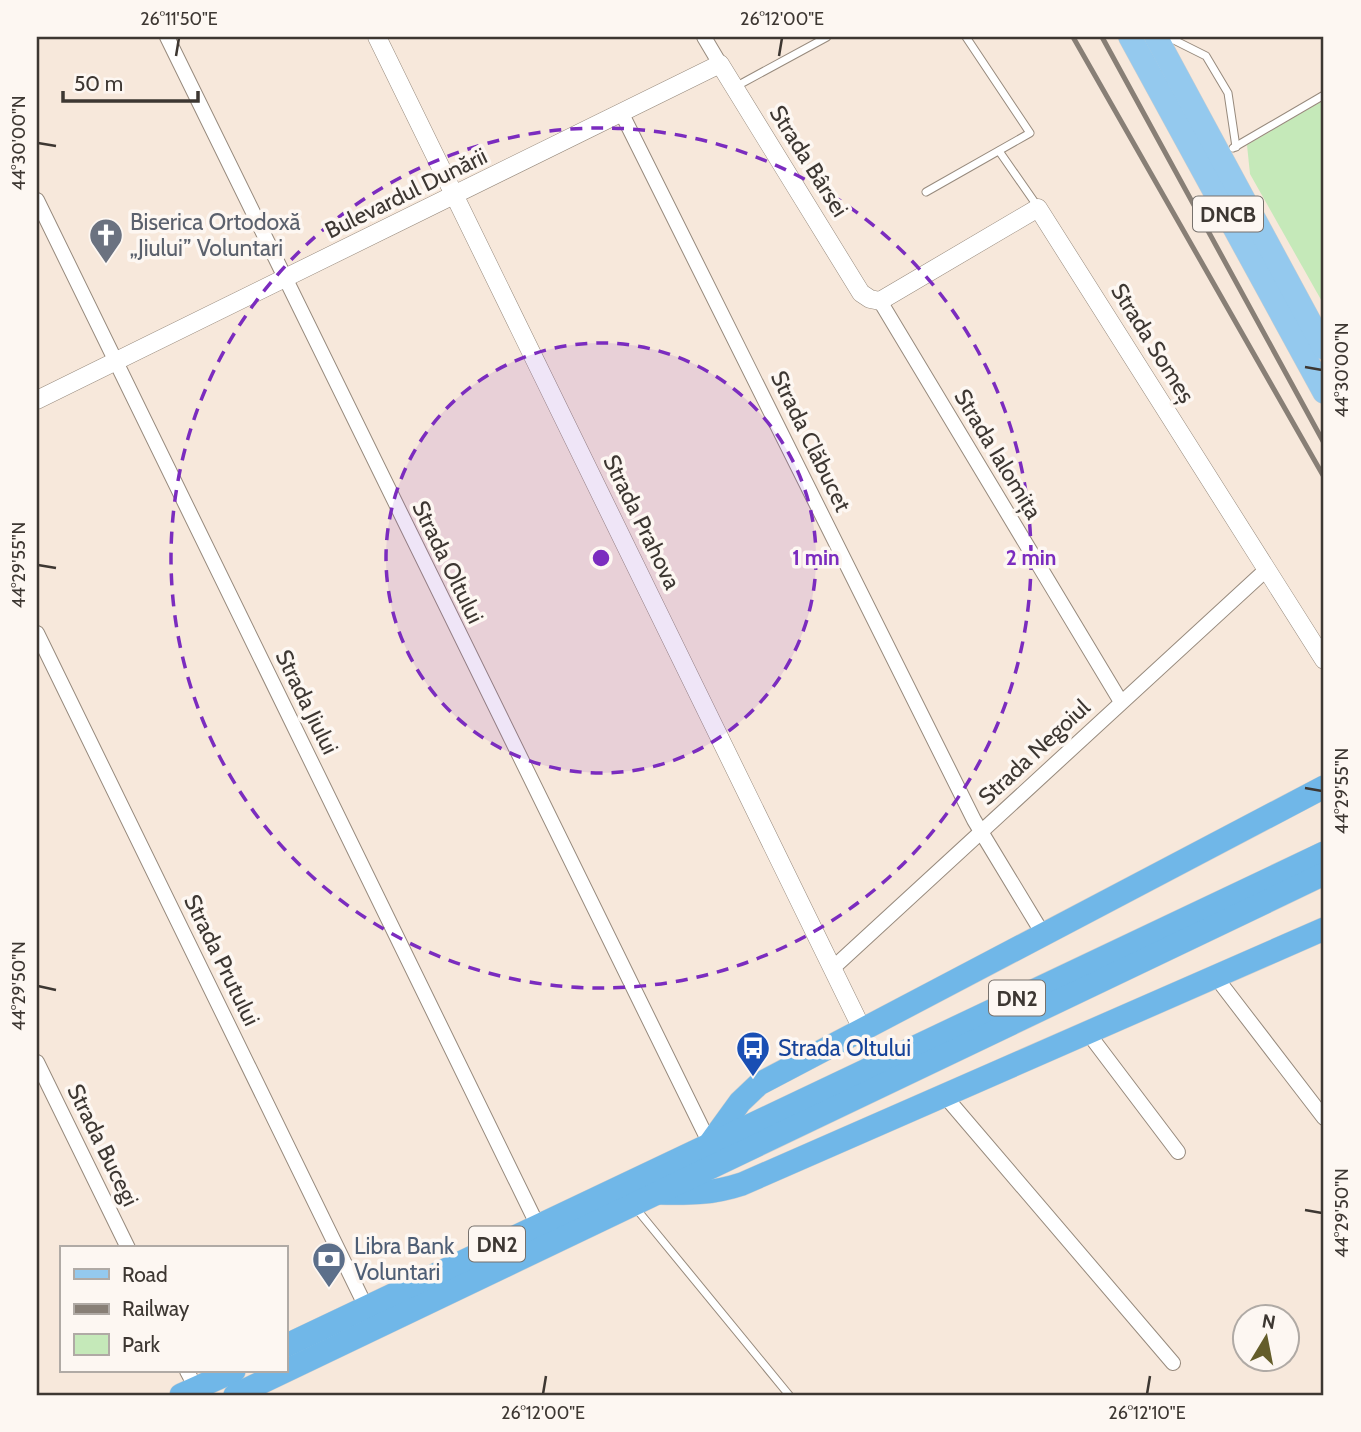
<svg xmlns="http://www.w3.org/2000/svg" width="1361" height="1432" font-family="Cabin,sans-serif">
  <rect width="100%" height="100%" fill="#f7e8db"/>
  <polygon fill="#c5e9b9" points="1324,100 1324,305 1250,174 1247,145"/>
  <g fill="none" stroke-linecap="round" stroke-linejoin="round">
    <g stroke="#978a7d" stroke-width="9">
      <g id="service">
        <polyline points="1168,37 1206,56 1228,93 1236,147"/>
        <polyline points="735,87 827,37"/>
        <polyline points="1233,148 1324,95"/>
        <polyline points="999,151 1038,207"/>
        <polyline points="926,192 1030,133 966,37"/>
        <polyline points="634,1206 789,1395"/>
      </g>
    </g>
    <g stroke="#978a7d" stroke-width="16">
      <g id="minor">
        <polyline points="167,37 710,1144"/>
        <polyline points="704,37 720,64"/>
        <polyline points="622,114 974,820 1043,934"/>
        <polyline points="37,200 537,1224"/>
        <polyline points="880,301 1121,702"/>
        <polyline points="37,633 366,1307"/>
        <polyline points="833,968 1267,569"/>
        <polyline points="1215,976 1324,1118"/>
        <polyline points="1088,1033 1178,1152"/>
        <polyline points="37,1062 128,1248"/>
        <polyline points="944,1095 1173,1363"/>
        <polyline points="187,1371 196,1388"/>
      </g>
    </g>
    <g stroke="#978a7d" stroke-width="19">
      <g id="tertiary">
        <polyline points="377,37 862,1029"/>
        <polyline points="37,400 720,64 861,293 870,299 880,301 1038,208 1324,660"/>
      </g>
    </g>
    <g stroke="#d0cfce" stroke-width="24">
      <g id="primary">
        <polyline points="1130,37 1324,392"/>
        <polyline points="1156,37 1324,348"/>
      </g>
    </g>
    <g stroke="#d0cfce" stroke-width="24">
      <g id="trunk">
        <polyline points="711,1142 740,1102 759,1084 1324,787"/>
        <path d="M656 1193C687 1194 712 1194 742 1184L1324 929"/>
        <polyline points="285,1346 1324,853"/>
        <polyline points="181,1395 234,1371"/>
        <polyline points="235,1395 1324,874"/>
      </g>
    </g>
    <use href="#service" stroke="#fff" stroke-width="7"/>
    <use href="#minor" stroke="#fff" stroke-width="14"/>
    <use href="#tertiary" stroke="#fff" stroke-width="18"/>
    <use href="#primary" stroke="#94c9ee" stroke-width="23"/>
    <use href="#trunk" stroke="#70b7e8" stroke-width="23"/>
    <g stroke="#887f76" stroke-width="5">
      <polyline points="1073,37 1324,477"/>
      <polyline points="1102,37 1324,443"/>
    </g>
  </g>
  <path fill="none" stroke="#3d3732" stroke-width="2.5" d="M176 56 179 38M779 56 782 38M38 143 56 146M1305 367 1322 370M38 565 56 568M1305 788 1322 791M38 986 56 990M1305 1210 1322 1213M543 1394 546 1376M1147 1394 1150 1376"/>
  <circle cx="601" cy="558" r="215" fill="#7b2cbf" fill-opacity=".12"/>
  <g fill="none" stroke="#7b2cbf" stroke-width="3.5" stroke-dasharray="12 9">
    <circle cx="601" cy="558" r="215"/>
    <circle cx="601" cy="558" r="430"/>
  </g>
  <defs>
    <g id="church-pin" transform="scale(1.75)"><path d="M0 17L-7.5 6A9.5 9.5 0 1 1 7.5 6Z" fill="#6b7280" stroke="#fdf7f2"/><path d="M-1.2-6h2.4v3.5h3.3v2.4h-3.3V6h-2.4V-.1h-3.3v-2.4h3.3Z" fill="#fff"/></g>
    <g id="bus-pin" transform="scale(1.75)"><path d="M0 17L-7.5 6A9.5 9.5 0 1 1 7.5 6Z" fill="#1a4fb4" stroke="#fdf7f2"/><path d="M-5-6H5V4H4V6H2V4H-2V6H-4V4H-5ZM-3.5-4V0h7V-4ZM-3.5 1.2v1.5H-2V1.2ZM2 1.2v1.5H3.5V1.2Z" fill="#fff"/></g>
    <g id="bank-pin" transform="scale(1.75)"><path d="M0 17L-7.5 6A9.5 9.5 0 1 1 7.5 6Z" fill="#5c6f8a" stroke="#fdf7f2"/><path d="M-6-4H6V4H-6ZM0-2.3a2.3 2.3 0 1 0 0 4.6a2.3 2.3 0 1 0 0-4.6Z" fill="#fff"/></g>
  </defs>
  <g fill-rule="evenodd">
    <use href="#church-pin" x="106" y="235"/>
    <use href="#bus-pin" x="753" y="1048"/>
    <use href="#bank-pin" x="329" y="1259"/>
  </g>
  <g text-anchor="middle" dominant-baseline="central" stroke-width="7" stroke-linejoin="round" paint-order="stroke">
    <g fill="#fdf7f2" stroke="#77716c" stroke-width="2">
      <rect x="1193" y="196.5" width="70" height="35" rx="5"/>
      <rect x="989" y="980.5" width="56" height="35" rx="5"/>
      <rect x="469" y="1226.5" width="56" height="35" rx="5"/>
    </g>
    <g font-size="21" font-weight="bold" fill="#3d3732">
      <text x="1228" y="214">DNCB</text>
      <text x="1017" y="998">DN2</text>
      <text x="497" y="1244">DN2</text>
    </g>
    <g font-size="23" fill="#3d3732" stroke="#fdf7f2">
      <text transform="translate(809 161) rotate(58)">Strada Bârsei</text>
      <text transform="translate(406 193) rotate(-26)">Bulevardul Dunării</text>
      <text transform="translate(1153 343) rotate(58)">Strada Someș</text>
      <text transform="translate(811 441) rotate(64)">Strada Clăbucet</text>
      <text transform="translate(998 454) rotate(59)">Strada Ialomița</text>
      <text transform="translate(642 522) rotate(64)">Strada Prahova</text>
      <text transform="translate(448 562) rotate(64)">Strada Oltului</text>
      <text transform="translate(307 702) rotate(64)">Strada Jiului</text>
      <text transform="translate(1034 752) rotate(-43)">Strada Negoiul</text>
      <text transform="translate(222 960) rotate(64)">Strada Prutului</text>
      <text transform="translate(103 1145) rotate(64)">Strada Bucegi</text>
    </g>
    <g font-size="23" fill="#5b616d" stroke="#fdf7f2" text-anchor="start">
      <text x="130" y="222">Biserica Ortodoxă<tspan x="130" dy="26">„Jiului” Voluntari</tspan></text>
    </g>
    <g font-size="23" fill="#164399" stroke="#fdf7f2" text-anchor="start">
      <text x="778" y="1048">Strada Oltului</text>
    </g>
    <g font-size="23" fill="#4e5e75" stroke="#fdf7f2" text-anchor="start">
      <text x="354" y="1246">Libra Bank<tspan x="354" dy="26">Voluntari</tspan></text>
    </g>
  </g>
  <circle cx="601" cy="558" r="10" fill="#7b2cbf" stroke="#fdf7f2" stroke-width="3.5"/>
  <g font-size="21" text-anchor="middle" font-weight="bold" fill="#7b2cbf" stroke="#fdf7f2" stroke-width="7" stroke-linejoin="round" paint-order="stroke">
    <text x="816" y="565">1 min</text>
    <text x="1031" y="565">2 min</text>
  </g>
  <rect width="1361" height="1432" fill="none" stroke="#fdf7f2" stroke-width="77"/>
  <rect x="60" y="1246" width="228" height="126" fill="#fdf7f2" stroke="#b0aaa5" stroke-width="2"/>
  <rect x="74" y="1269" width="35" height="10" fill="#94c9ee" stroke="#b0aaa5" stroke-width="2"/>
  <text x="122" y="1282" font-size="21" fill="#3d3732">Road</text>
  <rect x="74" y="1304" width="35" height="10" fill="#887f76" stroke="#b0aaa5" stroke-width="2"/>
  <text x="122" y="1316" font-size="21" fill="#3d3732">Railway</text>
  <rect x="74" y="1334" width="35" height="21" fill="#c5e9b9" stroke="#b0aaa5" stroke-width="2"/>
  <text x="122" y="1352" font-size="21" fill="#3d3732">Park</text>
  <g transform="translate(1266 1338) rotate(10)"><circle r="33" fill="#fdf7f2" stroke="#b0aaa5" stroke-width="2"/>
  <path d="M0-5L12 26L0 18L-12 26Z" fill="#645d2a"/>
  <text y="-10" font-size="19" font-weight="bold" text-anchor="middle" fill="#3d3732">N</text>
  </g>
  <path d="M63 91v10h135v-10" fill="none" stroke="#3d3732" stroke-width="3.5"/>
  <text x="74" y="91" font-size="21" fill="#3d3732" stroke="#fdf7f2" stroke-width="5" paint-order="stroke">50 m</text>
  <rect x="38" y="38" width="1284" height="1356" fill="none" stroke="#3d3732" stroke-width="2.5"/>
  <g font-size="18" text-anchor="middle" fill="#3d3732">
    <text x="179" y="25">26°11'50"E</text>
    <text x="782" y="25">26°12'00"E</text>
    <text transform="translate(19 143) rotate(-90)" y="6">44°30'00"N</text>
    <text transform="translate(1342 370) rotate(-90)" y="6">44°30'00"N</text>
    <text transform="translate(19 565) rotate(-90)" y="6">44°29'55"N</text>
    <text transform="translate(1342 791) rotate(-90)" y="6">44°29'55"N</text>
    <text transform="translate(19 986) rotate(-90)" y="6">44°29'50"N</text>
    <text transform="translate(1342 1213) rotate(-90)" y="6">44°29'50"N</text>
    <text x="543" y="1419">26°12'00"E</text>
    <text x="1147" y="1419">26°12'10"E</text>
  </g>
</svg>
